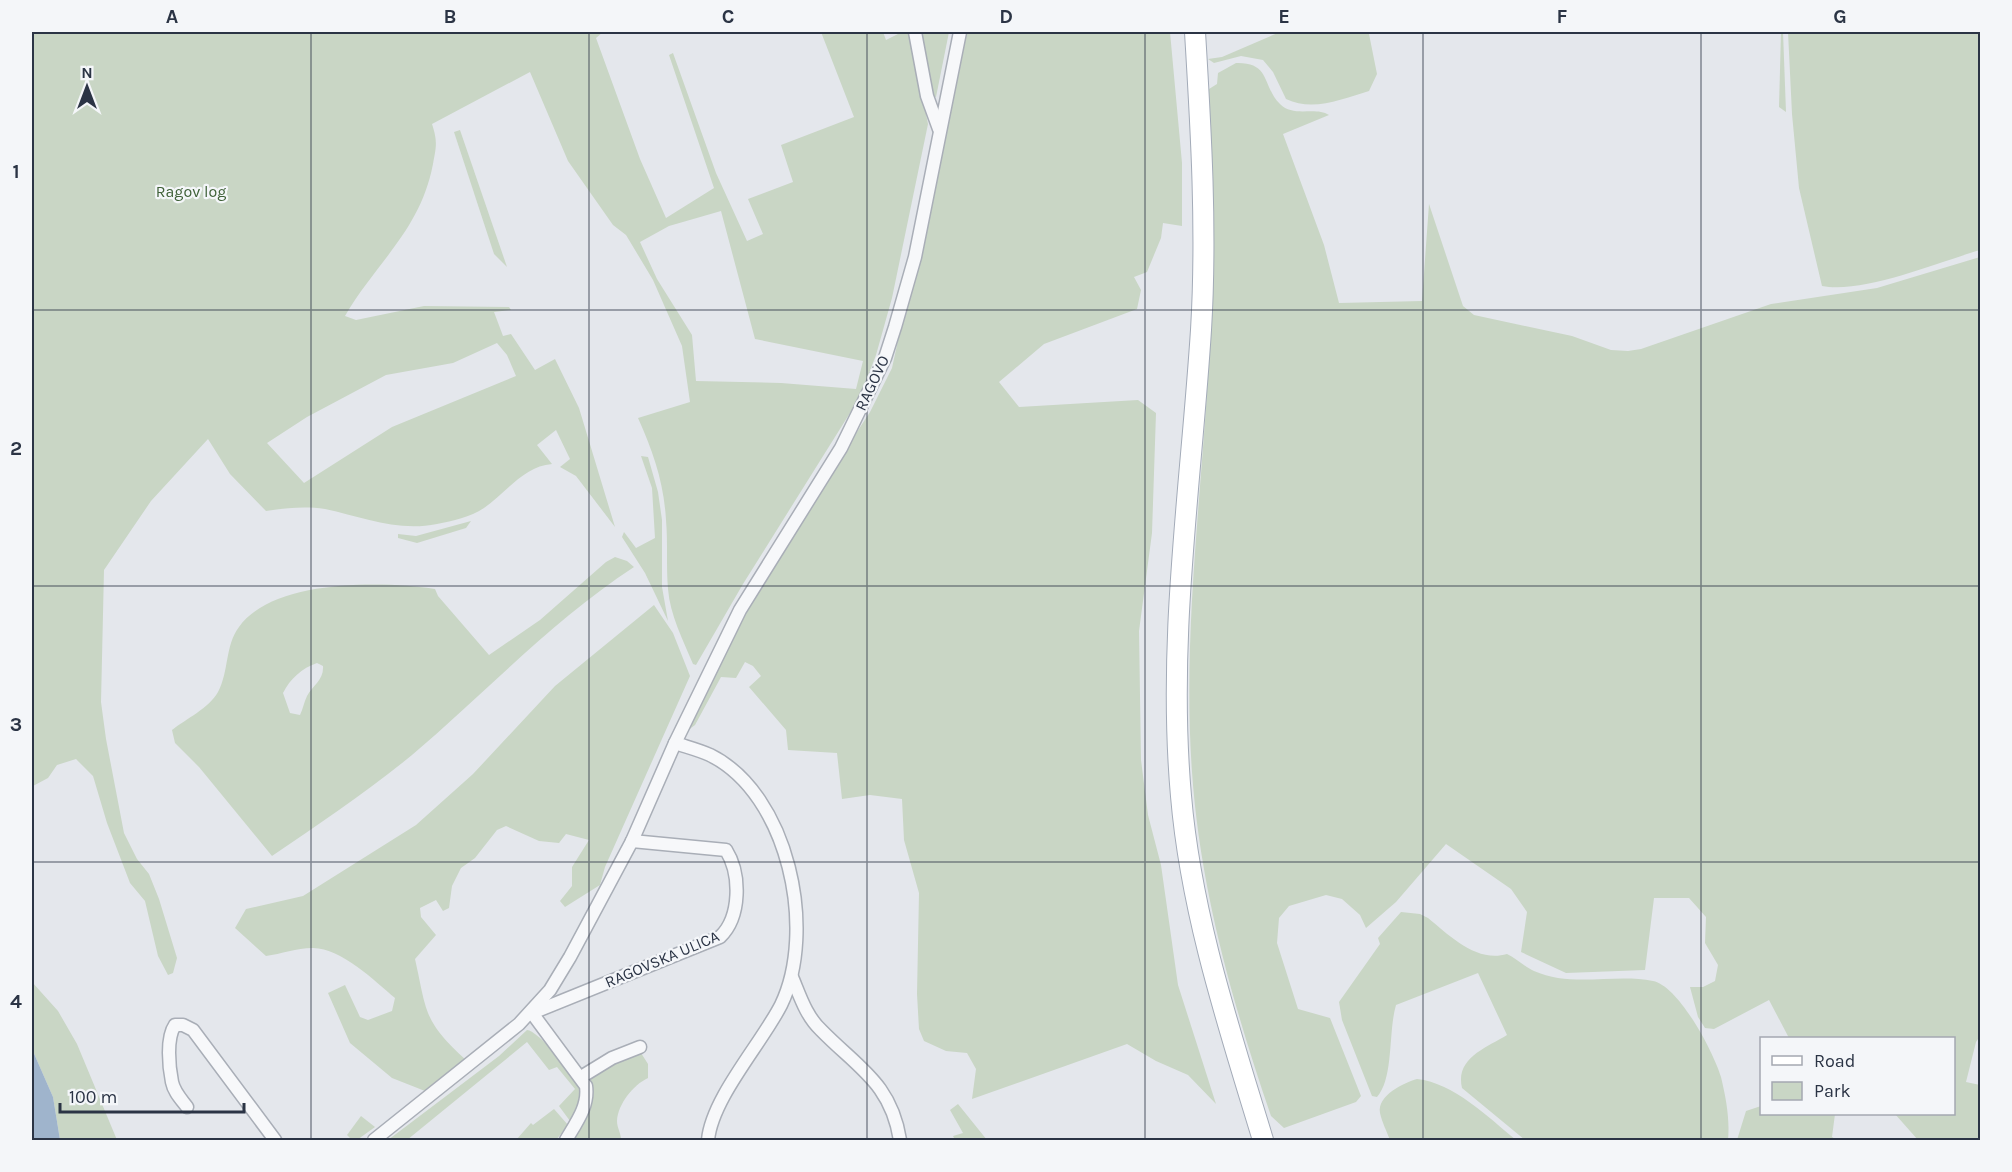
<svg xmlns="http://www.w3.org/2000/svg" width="2012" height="1172" font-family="Karla,sans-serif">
  <rect width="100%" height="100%" fill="#e4e7ec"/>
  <g fill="#c9d6c5" fill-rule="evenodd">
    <path d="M32 32H603L596 38 640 159 666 218 714 188 669 55 673 53 716 173 747 241 763 234 748 199 793 182 781 145 854 117 821 32H883L886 40 902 32H910L928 124 892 298 876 355 860 397 743 584 696 665 693 664C683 640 670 615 668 589 666 566 668 543 666 520 664 483 653 451 638 418L690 402 682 346 653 280 626 235 613 225 568 161 530 72 432 124C438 142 436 147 433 164 420 231 377 261 345 316L356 320 424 306 509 307 511 310 494 312 503 336 511 334 535 370 555 359 579 408 615 527 576 476 560 467 570 459 556 430 537 445 552 464C524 466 506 493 484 508 470 517 453 521 437 524 397 532 363 517 325 509 305 506 285 508 266 511L230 474 208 439 151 501 104 570 101 702 106 739 124 833 137 859 149 874 159 899 177 958 173 973 168 975 158 956 145 901 130 883 107 823 93 776 76 759 57 765 48 778 33 786 32 809ZM721 211 755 339 863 361 856 389 781 383 696 381 692 335 657 279 640 242 669 226ZM497 343 507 355 516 376 392 427 304 483 267 443 307 417 386 375 453 363Z"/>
    <polygon points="919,32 949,32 936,97 932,96"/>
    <polygon points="965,32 1170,32 1182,163 1182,226 1163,223 1161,238 1147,272 1134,277 1141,290 1137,309 1044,344 999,382 1019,407 1138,400 1156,413 1152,533 1139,631 1141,760 1148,815 1161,865 1178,985 1216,1104 1188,1075 1156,1061 1127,1044 972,1099 976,1069 967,1053 946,1051 924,1041 919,1029 917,994 919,893 904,840 902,799 870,795 842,799 837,753 788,750 786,730 749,687 761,676 753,666 745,662 736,678 721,677 695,725 687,731 752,592 870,412 892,368"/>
    <path d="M1280 32H1376L1369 34 1377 74 1369 91C1342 99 1313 112 1286 99L1273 72 1263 60 1241 56 1214 63 1208 59 1222 57Z"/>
    <polygon points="1781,32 1783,32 1786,112 1779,107"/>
    <path d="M1788 32H1980V250C1939 262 1863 294 1822 286L1799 188 1792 114Z"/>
    <path d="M1236 63C1271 62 1262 86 1280 104 1294 118 1315 106 1329 115L1283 134 1324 245 1339 303 1422 301 1429 204 1463 306 1474 315 1572 336 1611 350 1628 351 1641 349 1771 304 1877 288 1980 257V1036L1976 1042 1966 1082 1980 1085V1140H1918L1895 1114H1954V1038H1789L1769 1000 1714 1029 1705 1028 1698 1017 1690 987H1703L1715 981 1718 965 1705 943 1706 917 1689 898H1654L1645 970 1566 973 1521 952 1527 912 1511 889 1446 844 1396 902 1366 928 1360 915 1342 899 1326 895 1289 906 1279 918 1277 943 1298 1009 1330 1018 1361 1096 1356 1102 1284 1128 1271 1116C1233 1005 1200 889 1192 772 1183 645 1199 517 1207 392 1213 291 1210 190 1209 89L1217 84 1218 73Z"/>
    <polygon points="460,130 507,267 494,254 454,132"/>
    <polygon points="641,456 648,457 658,492 662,520 662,587 668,621 645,573 622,537 624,532 636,548 655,538 652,488"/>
    <polygon points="471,521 466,528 417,543 398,538 398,534 416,536"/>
    <path d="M615 557 627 561 634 567C553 620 486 692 412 755 367 792 319 824 272 856L199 767 175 743 172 730C186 719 209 708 218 692 229 672 225 645 239 627 273 579 383 581 435 589L438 596 489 655 540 620 606 562ZM317 663 323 666C324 680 313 685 307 696 304 702 303 709 300 715L290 713 283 693C290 679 302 668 317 663Z"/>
    <path d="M654 605 673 633 690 676 605 867 600 885 565 907 560 901 572 886V867L589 840 566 834 559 843 539 841 506 826 497 830 475 858 461 868 452 886 449 908 443 911 436 900 420 908 421 917 436 935 415 959C427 1012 423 1021 466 1060L425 1091 392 1078 350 1043 328 993 345 985 360 1017 368 1020 392 1011 395 998C375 981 340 947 312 948 297 948 281 954 266 956L235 928 246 909 303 896 416 825 473 774 555 686Z"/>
    <path d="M1401 912 1420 914 1428 918C1450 936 1477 963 1507 954 1517 959 1525 967 1534 971 1572 988 1615 973 1653 981 1679 986 1714 1053 1721 1077 1726 1098 1730 1119 1728 1140H1525L1462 1088C1455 1058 1486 1048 1507 1035L1478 973 1396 1005C1388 1032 1394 1078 1377 1097L1372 1096 1342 1020 1339 1002 1380 944 1378 938Z"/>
    <polygon points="32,982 58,1011 77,1044 117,1140 60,1140 53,1097 32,1049"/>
    <path d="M527 1030C538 1030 577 1077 580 1089 584 1100 576 1112 570 1121L559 1106 575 1089 557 1067 549 1070 527 1042 407 1140H388L499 1056Z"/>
    <path d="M641 1053 648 1064V1078C633 1085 618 1104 617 1121 617 1128 621 1133 621 1140H572C585 1120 602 1099 588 1075L618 1058Z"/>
    <path d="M1417 1079C1454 1083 1488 1117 1516 1140H1390C1387 1132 1382 1122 1380 1113 1377 1095 1404 1083 1417 1079Z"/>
    <polygon points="958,1104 987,1140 955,1140 953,1136 963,1133 950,1110"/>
    <polygon points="1761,1106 1762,1114 1835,1114 1832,1137 1837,1140 1737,1140 1746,1111"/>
    <polygon points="554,1109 568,1125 556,1140 518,1140 517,1139 531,1123 533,1125"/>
    <polygon points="361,1116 375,1127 357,1140 352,1140 347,1135"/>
  </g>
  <polygon fill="#9fb4cc" points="32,1049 53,1097 60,1140 32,1140"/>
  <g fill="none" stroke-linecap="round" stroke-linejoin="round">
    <g stroke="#a9aeb7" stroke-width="15">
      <g id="street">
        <polyline points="915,32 927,96 939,129"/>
        <path d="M675 743C687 747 699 750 710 755 789 794 817 931 781 1005 761 1044 712 1098 708 1140"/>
        <path d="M792 977C800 996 806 1016 821 1030 858 1068 891 1083 900 1140"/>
        <polyline points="581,1077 612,1058 640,1047"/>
        <path d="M187 1107C181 1099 174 1092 172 1082 169 1067 166 1038 175 1025H183L193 1030 275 1140"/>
        <polyline points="374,1140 519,1024 550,990 570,957 632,841 675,743 740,610 841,448 885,358 895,327 915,257 960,32"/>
        <path d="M566 1140C576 1123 589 1106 586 1086L532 1013 720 937C741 917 741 874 726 850L632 841"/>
      </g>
    </g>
    <g stroke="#a3abb8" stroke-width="22">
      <path id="primary" d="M1195 32C1201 130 1207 231 1201 330 1191 486 1167 639 1181 796 1191 914 1229 1028 1263 1140"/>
    </g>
    <use href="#street" stroke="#f7f8fa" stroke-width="12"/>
    <use href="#primary" stroke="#fff" stroke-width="20"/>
  </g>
  <path fill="none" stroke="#2b3445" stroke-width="1.5" stroke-opacity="0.55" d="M311 32V1140M589 32V1140M867 32V1140M1145 32V1140M1423 32V1140M1701 32V1140M32 310H1980M32 586H1980M32 862H1980"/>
  <g text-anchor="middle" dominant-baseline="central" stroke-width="4.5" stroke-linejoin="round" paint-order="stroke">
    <g font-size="16" fill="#3f6138" stroke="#f4f6f9">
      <text x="191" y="191">Ragov log</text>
    </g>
    <g font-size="16" fill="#2b3445" stroke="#f4f6f9">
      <text transform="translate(872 383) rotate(-65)">RAGOVO</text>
      <text transform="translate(662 959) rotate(-23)">RAGOVSKA ULICA</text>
    </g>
  </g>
  <rect width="2012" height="1172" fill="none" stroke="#f4f6f9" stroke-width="66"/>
  <rect x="1760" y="1037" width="195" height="78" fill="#f4f6f9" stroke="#a4a8b1" stroke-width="1.5"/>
  <rect x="1772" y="1056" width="30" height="9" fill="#ffffff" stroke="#a4a8b1" stroke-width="1.5"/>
  <text x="1814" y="1067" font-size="18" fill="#2b3445">Road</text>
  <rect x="1772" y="1082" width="30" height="18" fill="#c9d6c5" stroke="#a4a8b1" stroke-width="1.5"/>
  <text x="1814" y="1097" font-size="18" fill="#2b3445">Park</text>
  <g transform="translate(87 87)" stroke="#f4f6f9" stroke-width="4.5" paint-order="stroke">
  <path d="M0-4.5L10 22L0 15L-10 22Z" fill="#2b3445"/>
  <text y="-9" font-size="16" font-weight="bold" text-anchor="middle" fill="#2b3445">N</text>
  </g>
  <path d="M60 1103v9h184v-9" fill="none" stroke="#2b3445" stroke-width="3"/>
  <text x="69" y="1103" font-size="18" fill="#2b3445" stroke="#f4f6f9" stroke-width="4.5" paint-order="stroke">100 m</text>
  <rect x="33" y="33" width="1946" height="1106" fill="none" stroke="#2b3445" stroke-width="2"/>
  <g font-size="20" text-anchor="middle" font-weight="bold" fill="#2b3445">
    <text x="172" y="23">A</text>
    <text x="450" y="23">B</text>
    <text x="728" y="23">C</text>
    <text x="1006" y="23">D</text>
    <text x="1284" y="23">E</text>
    <text x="1562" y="23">F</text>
    <text x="1840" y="23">G</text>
    <text x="16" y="178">1</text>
    <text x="16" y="455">2</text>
    <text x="16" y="731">3</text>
    <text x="16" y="1008">4</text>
  </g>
</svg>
